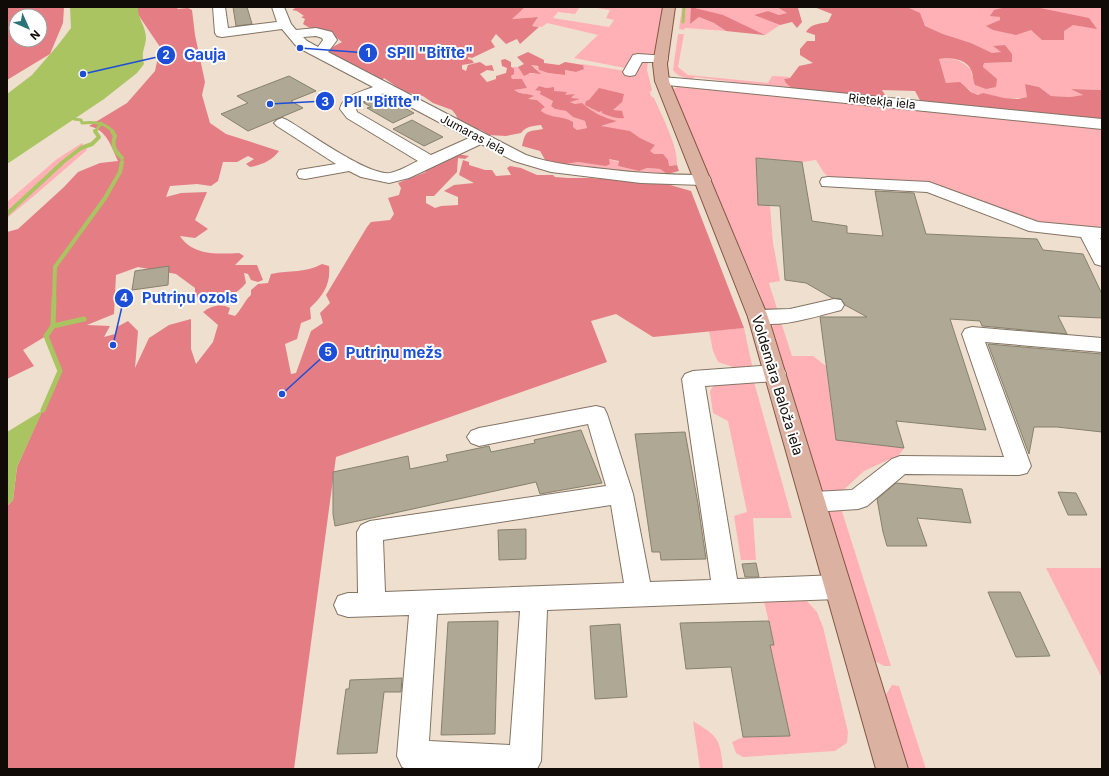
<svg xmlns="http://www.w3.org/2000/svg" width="1109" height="776" font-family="Inter,sans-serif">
  <rect width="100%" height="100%" fill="#efdfce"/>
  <g fill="#ffb1b5">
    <polygon points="525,7 580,7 575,14 558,12 553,18 609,27 614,20 606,18 610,10 590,7 663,7 655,56 634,55 625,68 574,58 598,35 547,23 542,27 532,26 538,17 511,19"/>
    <polygon points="682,7 777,7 788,13 779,15 768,11 755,15 780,25 765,35 723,16 692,7 690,24 699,17 714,23 726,31 685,28 684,30 679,29"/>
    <path d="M907 7 1066 8V7H1102V90L1072 89 1084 95 1070 97 1051 96 1039 87 1025 84 1028 97C1016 99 976 100 969 89L946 83 939 59C952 57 962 60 971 70L972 76 988 72 983 67 984 63 1012 62V54L993 46 1001 52 992 54 971 43 943 34 925 26 919 13Z"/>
    <path d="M678 34H684L678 67 688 75 768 83 772 76 791 77 784 79 795 91 738 85 733 82 695 77 692 79C684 78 678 77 673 70Z"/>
    <path d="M648 61 647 70 652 90 650 92 651 96 654 98C662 116 678 146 677 165L669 166 649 151 655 145 640 138 630 131 606 128 601 126 616 121 607 119 590 110 568 101 575 94 564 96 554 91V87L546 88 539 86 535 89 541 91 553 101 551 106 555 109 566 111 573 117 585 121 587 128 577 130 573 127V122C563 116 551 119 541 112L542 108 545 107 537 100 527 99 533 97C526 92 521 95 513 90L527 88 522 79 512 80 511 76 514 74 511 67H518L521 72 535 74 537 69 530 65 538 67 539 70 548 73 565 75V70L576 72 584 68 582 64 632 72 641 62Z"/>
    <polygon points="688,85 1102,126 1102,231 1059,228 1031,220 929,185 833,181 824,173 816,160 802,162 757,158 758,205 770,206 773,243 780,281 769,283 778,312 771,312 765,309 757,287 674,97 672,90 679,86"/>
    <polygon points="82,143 87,150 35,195 7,218 7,202 57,159"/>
    <polygon points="608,159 619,162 618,166 639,171 647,168 660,169 667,174 673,172 674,176 657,176 559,165 578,162 593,164 610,164"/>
    <path d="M781 322 792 356H813L826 366 836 440 904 448 899 455 864 471 837 496C828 496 822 492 819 483L772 328 773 324Z"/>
    <polygon points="744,328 753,370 733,367 718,362 713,351 709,331"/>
    <polygon points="754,382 792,518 753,518 756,560 741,560 734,516 747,512 728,421 713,413 710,391 715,384"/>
    <polygon points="841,508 891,666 884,666 875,661 871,651 828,517 830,510"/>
    <polygon points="1046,568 1102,568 1102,678"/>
    <polygon points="763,597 806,600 817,612 823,627 848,732 847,743 835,751 743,757 736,753 732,742 743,737 790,736 770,645 774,644"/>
    <polygon points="892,685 899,686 926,769 907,769 885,696"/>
    <path d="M693 721C719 737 720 739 723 769H700Z"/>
  </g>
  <g fill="#e57d85" fill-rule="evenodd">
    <path d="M7 7H64L63 23 50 54 7 80ZM16 16H40V40H16Z"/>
    <path d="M138 7H179L177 9 188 8 192 10 195 35 205 82 202 95 210 123 226 134 279 151C272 161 261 165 250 167L246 164 254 159 248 156 237 162H223L218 181 211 186 197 184 170 186 166 197 181 193 207 192 195 220 208 229 195 238 180 236C193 256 218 254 239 253L244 256 235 265H257L263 280 258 282 251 280 248 274 244 273 246 283C237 294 224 300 210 305L195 296V288L176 274 138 267 116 275 114 314 87 325 110 326 104 337 115 334 117 327 128 321 138 331 135 368 149 338 169 325 191 319V349L196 364 213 342 218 325 203 312C211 306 221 303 230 308L228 314 235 316C242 309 244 301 251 295V290L258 284 268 283 271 274C289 270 307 273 322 264L329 266C331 284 323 296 310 308L311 319 301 323 297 339 285 344 291 374 296 373 311 331 323 323 320 313 330 303 326 295 367 227 371 222 390 220 394 214 388 198 399 195 401 188 398 183 426 172 421 168 451 159 457 154 469 156 465 159 458 158 457 172 434 196H426V203L435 208 441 206 458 205V197L444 191 454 185 474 183 459 175 463 160 469 162V165L485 170H492L496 176 511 175 507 168 510 166 521 168 537 175H553L555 177 568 178H590L663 183 691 191 744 328 653 337 616 314 591 321 607 362 336 457 294 769H7V506L13 500 17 467 60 371 46 336 23 350 34 366 7 379V232L18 229 64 187 78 172 100 163 118 161C111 146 107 130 89 126L127 103 155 71 160 47 137 13Z"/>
    <path d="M297 7H525L512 19 538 17 532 26 539 27 520 44 517 39 506 44 496 34 491 41 495 47 472 58 468 57V59L472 60 474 63 462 65V69L466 71 468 65 480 62 486 66 492 65 494 71 487 70 480 74 487 82 496 79V76L506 73 507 68 502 66 501 60 505 59 511 62V67L514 69V74L511 76 512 79H522L527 88 514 90C521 95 527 93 534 96L528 99 537 100 545 107 542 109 541 111C551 119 562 115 573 122V127L577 130 587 128 585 121 573 117 566 111 555 109 551 106 553 101 540 94 541 91 535 90 539 86 546 88 554 87V91L567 92 565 95 575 94 571 98 580 99 570 102 575 104 582 103C592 112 603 118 617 121L601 126 630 131 640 138 655 145 650 151 654 154H663L668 160 669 166 677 165 679 171 667 174 660 169 647 168 639 171 618 166 619 161 609 159 610 164 606 166 578 162 559 165 547 163 540 151 522 146C526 129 527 132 543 129L541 125C533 126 526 126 521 133L506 136 489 135 481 130 468 128 458 120 456 115 452 110 433 103 423 96 404 92 384 78 381 82 323 52 342 42 333 35 315 31 303 24 305 19 301 17 304 16 297 11 292 10Z"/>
    <polygon points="691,7 723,15 765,35 726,31 714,23 699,17 690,24"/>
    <path d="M777 7H907L920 13 925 26 943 34 971 43 992 53 1001 52 993 46 1005 45 1012 54V62L984 63 983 67 997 79 996 87 986 89 975 85C973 81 973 73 971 70 967 59 949 57 939 59L946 83 960 82 971 92 978 95 983 93 1004 98 1018 99 1027 97 1025 84 1039 87 1051 96 1070 97 1083 95 1071 89 1102 90V122L922 104 915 91 882 90 888 100 795 91 786 83 784 79 790 78 799 66 813 63 800 55V49L807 41H815V35L806 32C811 24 818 24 828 22L832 14 814 7 798 8 802 22 797 28 792 22 780 25 754 15 768 11 779 15 787 13Z"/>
    <polygon points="1006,7 1040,8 1089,18 1097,29 1073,25 1064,31 1064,40 1042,40 1031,30 1016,35 993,30 986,26 1000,20 1000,17 990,16 994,10"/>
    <polygon points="528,52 544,60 544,63 559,65 565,62 583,65 584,69 576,72 565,70 565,75 548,73 539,70 538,66 531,65 541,74 530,73 524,76 518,67 524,64 517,57"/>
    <path d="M599 88 624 94 622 102 613 110 622 111 624 118C616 119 609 116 602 113V111L599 112 585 105 586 101 589 100Z"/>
  </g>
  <g fill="#aac461">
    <path d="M70 7H138C137 18 146 26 146 38 145 50 141 50 144 64L137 73 104 99 7 164V94L32 75 58 45 71 28Z"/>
    <polygon points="43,410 17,467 13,500 7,506 7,432"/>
  </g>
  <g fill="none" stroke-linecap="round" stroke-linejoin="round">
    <g stroke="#aac461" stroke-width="3">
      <polyline points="683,22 684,7"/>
      <path d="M74 119 81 120 82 123C94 122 105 122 113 132"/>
      <polyline points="95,132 101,123"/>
    </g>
    <g stroke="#aac461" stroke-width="4">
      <path d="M112 131 115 136C111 146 115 151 122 158"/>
      <polyline points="7,214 63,162 81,148 92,144 99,137 95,131"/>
      <polyline points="54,299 55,267 105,198 120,172 122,162"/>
    </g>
    <g stroke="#aac461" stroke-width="5">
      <polyline points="53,326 84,319"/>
      <polyline points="43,410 60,371 46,336 53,326 54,298"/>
    </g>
  </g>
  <g fill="#aea894" stroke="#86816d">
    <polygon points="233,7 247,7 252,24 236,26"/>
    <polygon points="289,76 316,91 291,101 303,108 248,131 221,114 248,103 237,96"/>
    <polygon points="382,96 414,113 393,123 367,108 371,107 364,103"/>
    <polygon points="412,120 443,137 424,146 393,129"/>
    <polygon points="756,158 802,162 812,221 847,226 847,233 883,236 875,191 914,193 926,234 1037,239 1043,250 1083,254 1102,294 1102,318 1058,316 1067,334 982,326 980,321 950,319 986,430 896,421 904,448 836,440 820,317 867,317 845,305 841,299 832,298 806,283 785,280 780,206 758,205"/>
    <polygon points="169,266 168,285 132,290 135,271"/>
    <polygon points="988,344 1102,354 1102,432 1057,427 1034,427 1029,454"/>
    <polygon points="581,430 602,483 540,494 536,482 335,526 333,514 333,472 408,456 410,469 448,461 446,455 489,446 491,452 535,443 534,440"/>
    <polygon points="685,432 698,504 706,559 661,560 660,552 652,552 635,434"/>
    <polygon points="896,483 962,489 971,523 917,518 927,546 887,546 883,532 877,499"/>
    <polygon points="1058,492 1076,493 1087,515 1068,515"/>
    <polygon points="526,529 526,559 499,560 498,530"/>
    <polygon points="756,563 759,577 745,577 742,564"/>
    <polygon points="988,592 1020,592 1050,656 1016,657"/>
    <polygon points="498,621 495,734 441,735 448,622"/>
    <polygon points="769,621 774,645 770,645 790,736 743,737 731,667 686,669 680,623"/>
    <polygon points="620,624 627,697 595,699 590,626"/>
    <polygon points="402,678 401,692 384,692 377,753 337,754 346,689 349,689 350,680"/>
  </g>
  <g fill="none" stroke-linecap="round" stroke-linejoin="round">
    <g stroke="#827465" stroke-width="2">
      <g id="minor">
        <path d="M213 7H225L228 28 277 22 272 7H284L291 24 296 30 316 28 332 32 337 40 328 52 526 155C551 164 578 166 604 169 637 173 670 175 703 175L709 176 711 180 709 184 703 185 641 183 551 172 514 161 481 144 409 178 389 183 361 177 349 171 305 179 299 178 297 174 299 170 336 164 277 126 274 123 277 120 282 118 287 120C308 132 368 176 390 173 400 171 409 165 418 161L347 118 340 109C343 95 361 92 373 87L297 47 282 29 222 37 217 36 215 33ZM316 36 322 38 323 40 318 47 307 41 303 37ZM384 93 469 138 431 155 357 112 356 109 357 104Z"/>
        <polygon points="638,54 666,56 668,59 666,62 642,62 635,75 630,76 625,75 623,72 633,55"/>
        <polygon points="662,77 779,87 1102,119 1102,129 657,84 655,81 657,78"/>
        <polygon points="828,177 929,182 1038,222 1102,228 1102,238 1100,238 1102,242 1102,266 1095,264 1081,237 1029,231 927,192 822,186 820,182 822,178"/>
        <path d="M834 299 841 300 844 305 841 310C813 317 780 329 751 322L748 317 751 312 758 310 790 309Z"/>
        <polygon points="972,327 1102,338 1102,352 985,342 1031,466 1027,473 1019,475 905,474 867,506 858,509 813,512 804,509 801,502 804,495 813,492 852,490 892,459 900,456 1004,457 962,334 965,329"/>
        <path d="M775 365 783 368 786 373 783 378 775 381 705 386 737 579 838 575 848 579 851 587 848 595 838 599 547 610 541 761 537 769H407L402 767 397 756 409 615 348 617 338 614 334 605 338 596 348 593H358L357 532 361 525 370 521 606 486 588 424 479 446 471 443 467 437 471 431 479 428 596 406 604 408 607 414 633 494 650 582 711 580 682 379 685 374 693 371ZM611 505 624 583 385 592 383 540ZM520 611 510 745 429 741 437 614Z"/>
      </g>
    </g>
    <g stroke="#845643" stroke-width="2">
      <polygon id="major" points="663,7 675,7 667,64 669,81 768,317 908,769 876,769 748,317 655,81 653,64"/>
    </g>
    <use href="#minor" fill="#fff" fill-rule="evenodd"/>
    <use href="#major" fill="#dbb2a2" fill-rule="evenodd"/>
  </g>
  <g text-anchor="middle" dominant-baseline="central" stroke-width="4" stroke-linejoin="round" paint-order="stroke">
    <g font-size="12" fill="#100b06" stroke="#fff">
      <text transform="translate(882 101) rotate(6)">Rietekļa iela</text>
      <text transform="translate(473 134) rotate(28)">Jumaras iela</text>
    </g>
    <g font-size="14" fill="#100b06" stroke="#fff">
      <text transform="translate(778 385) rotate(73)">Voldemāra Baloža iela</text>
    </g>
  </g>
  <path fill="none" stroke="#1d4ed8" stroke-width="1.5" d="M300 48L368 53M83 74L166 55M270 104L325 101M113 345L124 298M282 394L328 352"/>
  <g fill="#1d4ed8" stroke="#fff" stroke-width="1.5">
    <circle cx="300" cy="48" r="4"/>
    <circle cx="83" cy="74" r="4"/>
    <circle cx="270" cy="104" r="4"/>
    <circle cx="113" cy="345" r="4"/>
    <circle cx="282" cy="394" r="4"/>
    <circle cx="368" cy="53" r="10"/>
    <circle cx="166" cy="55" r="10"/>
    <circle cx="325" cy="101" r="10"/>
    <circle cx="124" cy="298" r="10"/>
    <circle cx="328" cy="352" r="10"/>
  </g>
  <g font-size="12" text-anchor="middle" font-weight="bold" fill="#fff">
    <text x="368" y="57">1</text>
    <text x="166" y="59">2</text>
    <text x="325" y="106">3</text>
    <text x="124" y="302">4</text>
    <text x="328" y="356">5</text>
  </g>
  <g font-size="15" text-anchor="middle" font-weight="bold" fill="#1d4ed8" stroke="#fff" stroke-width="4" stroke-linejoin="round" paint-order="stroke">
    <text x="430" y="58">SPII "Bitīte"</text>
    <text x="205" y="60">Gauja</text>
    <text x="382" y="107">PII "Bitīte"</text>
    <text x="190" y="303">Putriņu ozols</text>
    <text x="394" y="358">Putriņu mežs</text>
  </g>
  <rect width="1109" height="776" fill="none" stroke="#100b06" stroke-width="16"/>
  <g transform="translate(28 28) rotate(135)"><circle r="19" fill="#ffffff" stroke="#9f9d9b"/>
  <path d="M0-3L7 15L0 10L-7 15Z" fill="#2a7478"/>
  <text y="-6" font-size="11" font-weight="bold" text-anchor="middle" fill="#100b06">N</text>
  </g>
</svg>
